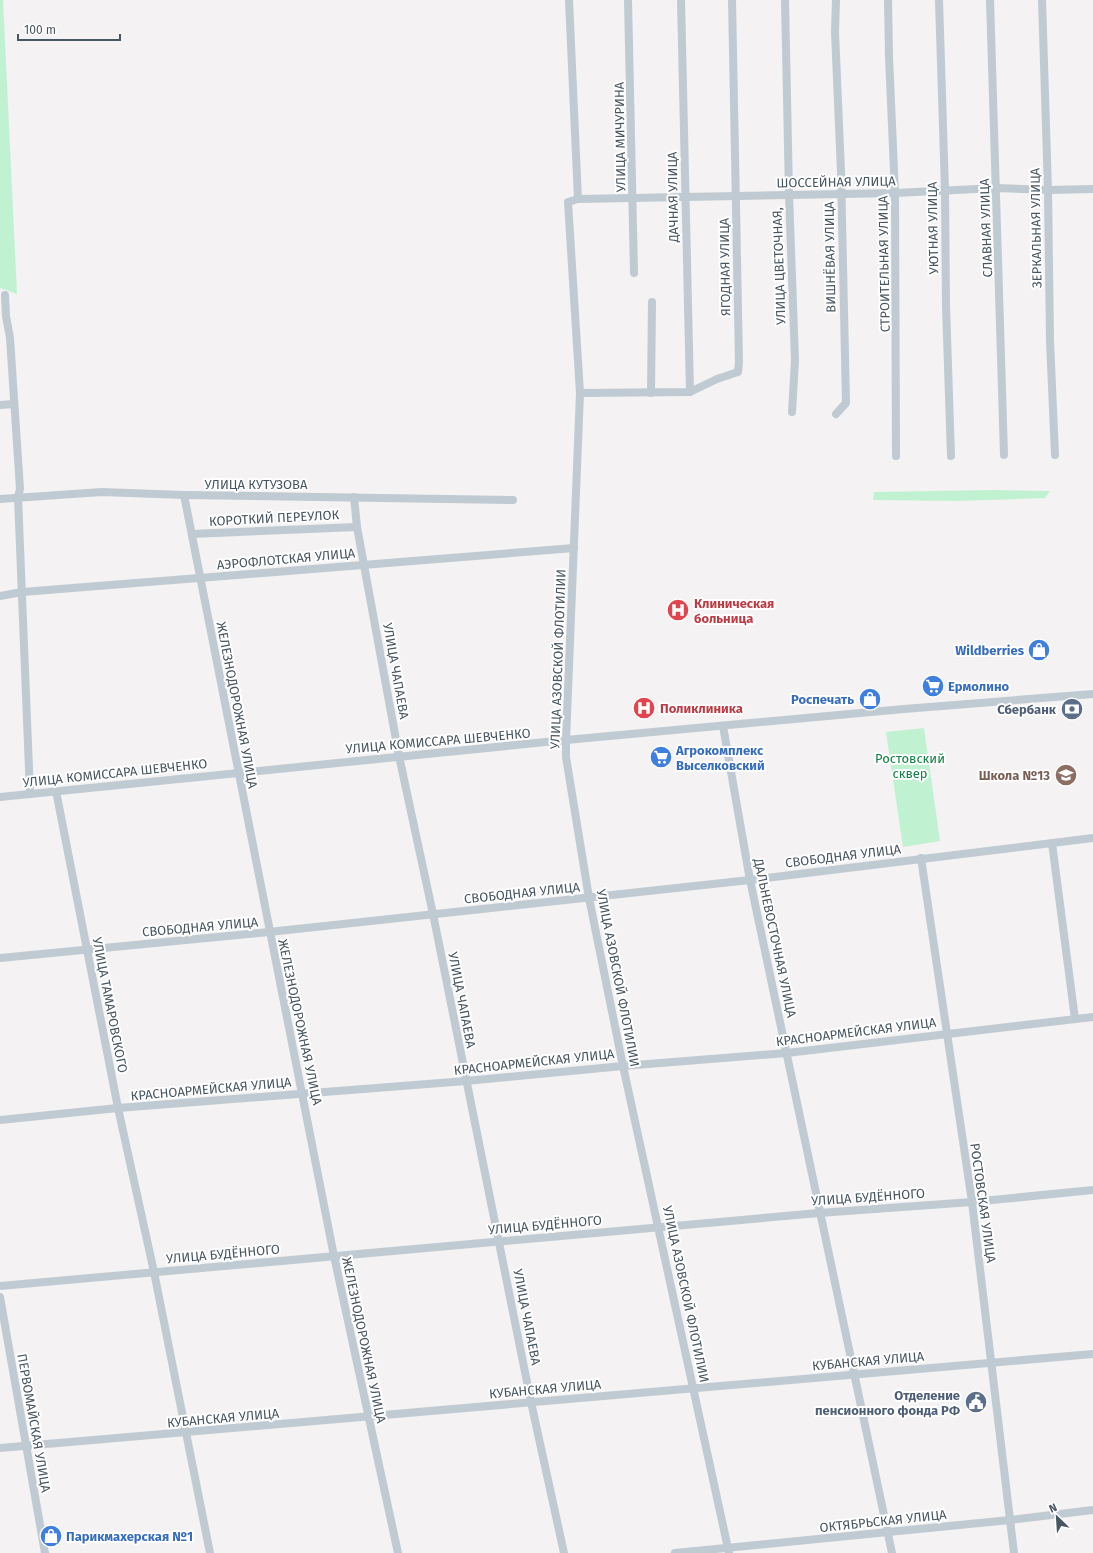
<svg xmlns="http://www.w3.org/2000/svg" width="1093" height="1553" font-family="'Fira Sans',sans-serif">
  <rect width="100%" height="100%" fill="#f4f2f2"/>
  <g fill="#c0f2d1">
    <polygon points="0,0 3,0 17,294 0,288"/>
    <polygon points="994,490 1050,491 1045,498 958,501 873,500 874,492"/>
    <polygon points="924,728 940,841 903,847 886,732"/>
  </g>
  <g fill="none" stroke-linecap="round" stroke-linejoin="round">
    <g stroke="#bfcad2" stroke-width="8">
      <polyline points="569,0 578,199"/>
      <polyline points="628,0 634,273"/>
      <polyline points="681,0 690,392"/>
      <polyline points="785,0 789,194 795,360 792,412"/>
      <polyline points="836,0 835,32 841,172 846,403 836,414"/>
      <polyline points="888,0 889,57 895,193 896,456"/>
      <polyline points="939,0 945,190 946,306 951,456"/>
      <polyline points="990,0 1004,455"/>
      <polyline points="1042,0 1048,190 1050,341 1055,455"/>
      <polyline points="5,295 6,316 10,338 20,489 18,497 30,794"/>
      <polyline points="580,393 690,392 717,379 738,372 739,362 732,0"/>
      <polyline points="651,393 652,302"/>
      <polyline points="0,405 14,404"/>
      <polyline points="184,495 334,1256 398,1553"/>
      <polyline points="354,497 357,527 399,756 433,914 531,1402 564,1553"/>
      <polyline points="0,499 102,492 184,495 513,500"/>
      <polyline points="192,534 357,527"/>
      <path d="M0 596 22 592C206 579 390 562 574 548"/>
      <polyline points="723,726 750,880 892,1553"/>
      <polyline points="56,791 118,1108 154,1272 210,1553"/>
      <polyline points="0,797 566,740 904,709 1093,694"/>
      <polyline points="1052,843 1075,1019"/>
      <polyline points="921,858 972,1202 1014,1553"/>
      <polyline points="0,958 269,932 750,880 1093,838"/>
      <polyline points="0,1120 118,1108 466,1081 623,1066 787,1053 1093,1017"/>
      <polyline points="0,1286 819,1213 972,1202 1093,1190"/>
      <polyline points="0,1297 45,1553"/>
      <polyline points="0,1448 1093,1354"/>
      <polyline points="675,1553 1010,1520 1093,1510"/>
      <polyline points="729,1553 623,1066 589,898 566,757 566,740 580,393 568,202 578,199 895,193 997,188 1048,190 1093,189"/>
    </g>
  </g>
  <defs>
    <g id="hospital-disc" transform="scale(1.15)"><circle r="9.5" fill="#e0444e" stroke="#fff"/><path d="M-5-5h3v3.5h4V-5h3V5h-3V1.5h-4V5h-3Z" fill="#fff"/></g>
    <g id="shop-disc" transform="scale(1.15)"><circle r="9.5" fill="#3f7fe0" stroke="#fff"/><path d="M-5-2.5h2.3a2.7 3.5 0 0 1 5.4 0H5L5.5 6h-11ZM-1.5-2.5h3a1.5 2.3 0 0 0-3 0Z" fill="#fff"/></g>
    <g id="supermarket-disc" transform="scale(1.15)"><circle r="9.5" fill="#3f7fe0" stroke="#fff"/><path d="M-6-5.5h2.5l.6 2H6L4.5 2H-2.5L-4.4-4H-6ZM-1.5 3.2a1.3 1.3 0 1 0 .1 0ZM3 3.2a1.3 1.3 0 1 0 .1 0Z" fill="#fff"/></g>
    <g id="bank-disc" transform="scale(1.15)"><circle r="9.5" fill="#5c6f8a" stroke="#fff"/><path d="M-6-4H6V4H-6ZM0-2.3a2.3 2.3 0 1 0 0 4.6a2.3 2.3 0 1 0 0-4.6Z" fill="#fff"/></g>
    <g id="school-disc" transform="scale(1.15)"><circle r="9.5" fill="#8d6e63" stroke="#fff"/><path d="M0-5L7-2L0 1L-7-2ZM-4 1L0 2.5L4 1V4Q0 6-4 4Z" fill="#fff"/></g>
    <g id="civic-disc" transform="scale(1.15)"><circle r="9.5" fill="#5c6f8a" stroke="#fff"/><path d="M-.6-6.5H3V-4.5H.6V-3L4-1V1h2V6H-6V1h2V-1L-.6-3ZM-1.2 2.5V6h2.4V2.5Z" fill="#fff"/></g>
  </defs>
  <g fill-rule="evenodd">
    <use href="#hospital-disc" x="678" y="610"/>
    <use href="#shop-disc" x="1039" y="650"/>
    <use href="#supermarket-disc" x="933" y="686"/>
    <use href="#shop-disc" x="870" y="699"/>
    <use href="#hospital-disc" x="644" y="708"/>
    <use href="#bank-disc" x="1072" y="709"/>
    <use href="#supermarket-disc" x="661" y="757"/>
    <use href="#school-disc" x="1066" y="775"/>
    <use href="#civic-disc" x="976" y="1402"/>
    <use href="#shop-disc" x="51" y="1536"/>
  </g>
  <g text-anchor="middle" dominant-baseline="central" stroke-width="4" stroke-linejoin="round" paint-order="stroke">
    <g font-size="13" fill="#485661" stroke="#fff">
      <text transform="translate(620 137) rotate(-91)">УЛИЦА МИЧУРИНА</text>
      <text transform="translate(836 182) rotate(-1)">ШОССЕЙНАЯ УЛИЦА</text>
      <text transform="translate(673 197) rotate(-91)">ДАЧНАЯ УЛИЦА</text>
      <text transform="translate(933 228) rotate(-91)">УЮТНАЯ УЛИЦА</text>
      <text transform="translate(986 228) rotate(-92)">СЛАВНАЯ УЛИЦА</text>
      <text transform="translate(1036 228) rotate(-91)">ЗЕРКАЛЬНАЯ УЛИЦА</text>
      <text transform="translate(830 257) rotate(-91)">ВИШНЁВАЯ УЛИЦА</text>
      <text transform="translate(884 264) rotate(-91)">СТРОИТЕЛЬНАЯ УЛИЦА</text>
      <text transform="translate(779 266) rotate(-92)">УЛИЦА ЦВЕТОЧНАЯ,</text>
      <text transform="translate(725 267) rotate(-91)">ЯГОДНАЯ УЛИЦА</text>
      <text x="256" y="484">УЛИЦА КУТУЗОВА</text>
      <text transform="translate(274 518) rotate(-3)">КОРОТКИЙ ПЕРЕУЛОК</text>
      <text transform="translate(286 559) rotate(-5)">АЭРОФЛОТСКАЯ УЛИЦА</text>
      <text transform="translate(558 659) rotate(-88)">УЛИЦА АЗОВСКОЙ ФЛОТИЛИИ</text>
      <text transform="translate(396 671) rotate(80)">УЛИЦА ЧАПАЕВА</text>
      <text transform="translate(237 705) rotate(79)">ЖЕЛЕЗНОДОРОЖНАЯ УЛИЦА</text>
      <text transform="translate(438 741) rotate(-5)">УЛИЦА КОМИССАРА ШЕВЧЕНКО</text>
      <text transform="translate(115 773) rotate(-6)">УЛИЦА КОМИССАРА ШЕВЧЕНКО</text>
      <text transform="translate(843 856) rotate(-7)">СВОБОДНАЯ УЛИЦА</text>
      <text transform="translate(522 893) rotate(-6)">СВОБОДНАЯ УЛИЦА</text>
      <text transform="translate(200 927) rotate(-5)">СВОБОДНАЯ УЛИЦА</text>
      <text transform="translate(775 938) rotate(78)">ДАЛЬНЕВОСТОЧНАЯ УЛИЦА</text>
      <text transform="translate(618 978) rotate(79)">УЛИЦА АЗОВСКОЙ ФЛОТИЛИИ</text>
      <text transform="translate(462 1000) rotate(79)">УЛИЦА ЧАПАЕВА</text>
      <text transform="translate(110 1005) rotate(79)">УЛИЦА ТАМАРОВСКОГО</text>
      <text transform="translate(300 1022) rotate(78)">ЖЕЛЕЗНОДОРОЖНАЯ УЛИЦА</text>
      <text transform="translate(856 1032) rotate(-7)">КРАСНОАРМЕЙСКАЯ УЛИЦА</text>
      <text transform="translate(534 1062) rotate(-6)">КРАСНОАРМЕЙСКАЯ УЛИЦА</text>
      <text transform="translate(211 1089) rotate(-5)">КРАСНОАРМЕЙСКАЯ УЛИЦА</text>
      <text transform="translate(868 1197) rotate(-4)">УЛИЦА БУДЁННОГО</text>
      <text transform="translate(983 1203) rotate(82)">РОСТОВСКАЯ УЛИЦА</text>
      <text transform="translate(545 1225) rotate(-5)">УЛИЦА БУДЁННОГО</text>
      <text transform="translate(223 1254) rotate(-5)">УЛИЦА БУДЁННОГО</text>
      <text transform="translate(686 1294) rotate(78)">УЛИЦА АЗОВСКОЙ ФЛОТИЛИИ</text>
      <text transform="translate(527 1317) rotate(79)">УЛИЦА ЧАПАЕВА</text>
      <text transform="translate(364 1340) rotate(78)">ЖЕЛЕЗНОДОРОЖНАЯ УЛИЦА</text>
      <text transform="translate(868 1361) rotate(-5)">КУБАНСКАЯ УЛИЦА</text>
      <text transform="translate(545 1389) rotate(-5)">КУБАНСКАЯ УЛИЦА</text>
      <text transform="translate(223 1418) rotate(-5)">КУБАНСКАЯ УЛИЦА</text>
      <text transform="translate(34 1423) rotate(80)">ПЕРВОМАЙСКАЯ УЛИЦА</text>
      <text transform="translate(883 1521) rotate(-6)">ОКТЯБРЬСКАЯ УЛИЦА</text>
    </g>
    <g font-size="13" font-weight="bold" fill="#be3a42" stroke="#fff" text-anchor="start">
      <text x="694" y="603">Клиническая<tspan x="694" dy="15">больница</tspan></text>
      <text x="660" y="708">Поликлиника</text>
    </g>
    <g font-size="13" font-weight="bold" fill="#366cbe" stroke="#fff" text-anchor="start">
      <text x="1024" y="650" text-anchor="end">Wildberries</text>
      <text x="948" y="686">Ермолино</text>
      <text x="854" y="699" text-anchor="end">Роспечать</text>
      <text x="676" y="750">Агрокомплекс<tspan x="676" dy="15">Выселковский</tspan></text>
      <text x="66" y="1536">Парикмахерская №1</text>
    </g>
    <g font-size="13" font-weight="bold" fill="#4e5e75" stroke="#fff" text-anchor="end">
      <text x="1056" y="709">Сбербанк</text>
      <text x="960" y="1395">Отделение<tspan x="960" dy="15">пенсионного фонда РФ</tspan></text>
    </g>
    <g font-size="13" fill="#138346" stroke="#fff">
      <text x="910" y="758">Ростовский<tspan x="910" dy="15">сквер</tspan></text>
    </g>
    <g font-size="13" font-weight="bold" fill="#785e54" stroke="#fff" text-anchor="end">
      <text x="1050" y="775">Школа №13</text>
    </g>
  </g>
  <g transform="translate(1057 1517) rotate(335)" stroke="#ffffff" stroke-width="3" paint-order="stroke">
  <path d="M0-3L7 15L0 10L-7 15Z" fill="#485661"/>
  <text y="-6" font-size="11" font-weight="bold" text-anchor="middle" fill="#485661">N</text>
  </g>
  <path d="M18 34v6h102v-6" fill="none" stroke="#485661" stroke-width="2"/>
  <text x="24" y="34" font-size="12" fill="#485661" stroke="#ffffff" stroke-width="3" paint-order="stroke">100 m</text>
</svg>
